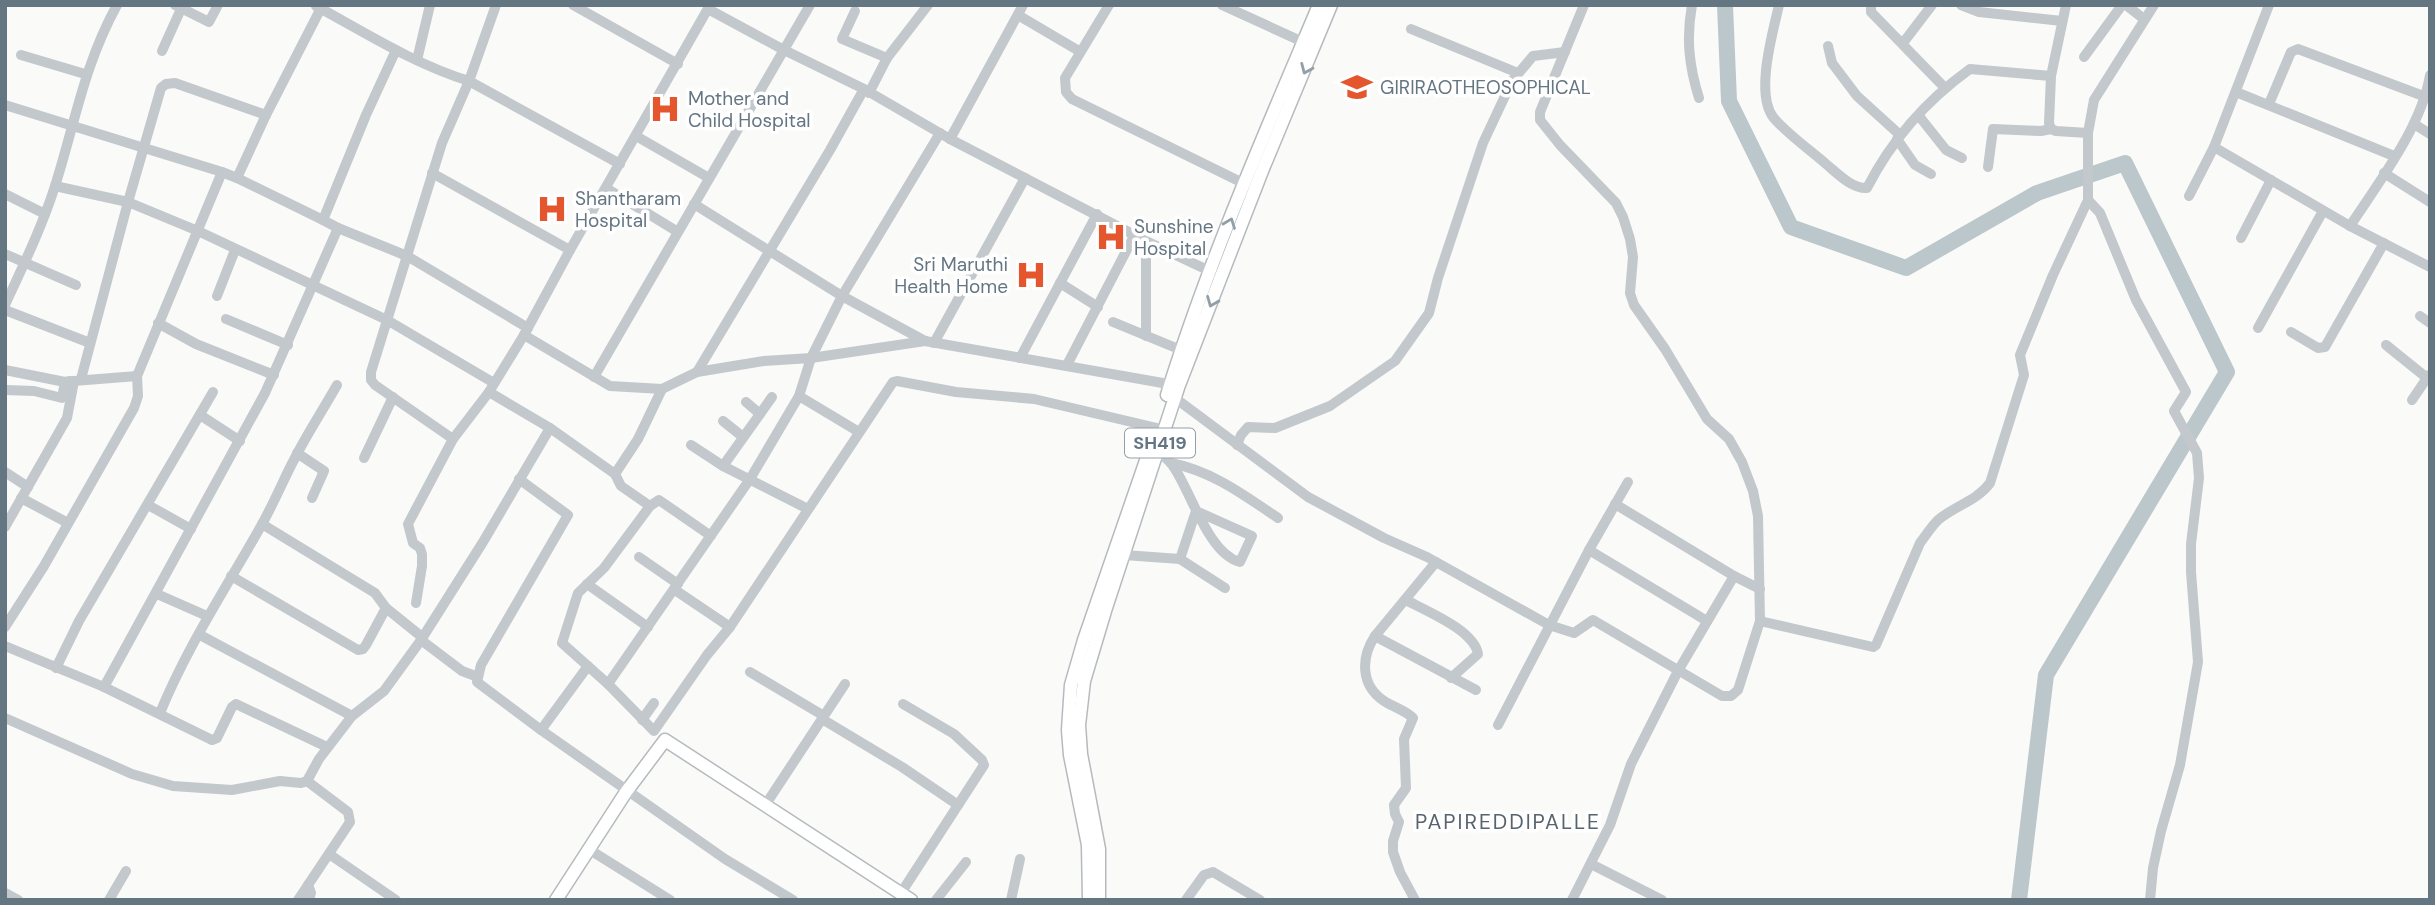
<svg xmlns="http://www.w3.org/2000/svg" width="2435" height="905" font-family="'DM Sans',sans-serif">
  <rect width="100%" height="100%" fill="#fafaf8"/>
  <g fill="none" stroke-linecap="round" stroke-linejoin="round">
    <polyline stroke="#bbc7cb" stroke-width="16" points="1725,5 1729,101 1791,227 1906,268 2037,193 2125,163 2227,372 2046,675 2019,900"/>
    <g stroke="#b5babe" stroke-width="15">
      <g id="major">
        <path d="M1167 395C1208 262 1265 133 1319 5"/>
        <polyline points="556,900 626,792 665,740 911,900"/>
        <polyline points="1089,900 1088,845 1070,755 1068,730 1071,685 1084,640 1152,443"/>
        <polyline points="1099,900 1099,849 1081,754 1079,725 1084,681 1105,611 1179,385 1262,171 1331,5"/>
      </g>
    </g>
    <g stroke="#c3c8cc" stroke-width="10">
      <polyline points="175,5 209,22 218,5"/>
      <polyline points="573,5 678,64"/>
      <polyline points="710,5 570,250 524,335 610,386 662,389 697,372 764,361 811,358 925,341 1174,385"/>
      <polyline points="1109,5 1065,78 1066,92 1072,99 1249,186"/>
      <polyline points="1222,5 1303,42"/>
      <polyline points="1584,5 1540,112 1540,120 1560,145 1616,203 1623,217 1630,239 1633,257 1630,293 1634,305 1665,349 1707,419 1729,439 1742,462 1753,491 1758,516 1760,621"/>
      <path d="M1692 5C1686 38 1689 66 1699 98"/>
      <path d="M1779 5C1773 32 1755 93 1773 117 1786 133 1810 150 1826 164 1837 173 1852 189 1867 188 1891 141 1927 100 1970 69L2051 76"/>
      <polyline points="1871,5 1871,12 1945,88"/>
      <polyline points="1961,5 1979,12 2062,21"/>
      <polyline points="2066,5 2051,76 2049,123 2051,129 2056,131 2088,133"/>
      <polyline points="2126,5 2144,19"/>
      <path d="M316 6C366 33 414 64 469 81L496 5"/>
      <polyline points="708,9 784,50 864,89 950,139 1146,241 1216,274"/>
      <polyline points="855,11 842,39 887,58"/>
      <polyline points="1018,15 1079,51"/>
      <polyline points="1411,29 1518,73"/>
      <polyline points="1903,43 1932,5"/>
      <polyline points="1828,46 1832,63 1857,96 1900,135"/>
      <polyline points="162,51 181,9"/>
      <polyline points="21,55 85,74"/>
      <polyline points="2084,57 2122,5"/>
      <polyline points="417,60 430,5"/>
      <polyline points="2236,92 2394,156"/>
      <polyline points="869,93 887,58 928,5"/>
      <polyline points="2269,104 2291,52 2298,49 2426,97"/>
      <polyline points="5,105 222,172"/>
      <polyline points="1919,116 1946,150 1962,158"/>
      <polyline points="2414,124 2430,134"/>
      <polyline points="636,136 709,178"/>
      <polyline points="950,139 1023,5"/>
      <polyline points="1897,139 1915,165 1931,174"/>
      <polyline points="2214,147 2350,226 2430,267"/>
      <polyline points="1988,167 1993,129 2041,131 2051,129"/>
      <polyline points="432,173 570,250"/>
      <polyline points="2384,173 2430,202"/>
      <polyline points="237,178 323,220"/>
      <polyline points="55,186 128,202 161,88 166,84 175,83 266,115"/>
      <polyline points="606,188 678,232"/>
      <polyline points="5,194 45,214"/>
      <polyline points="2189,196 2214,147 2269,5"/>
      <polyline points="2088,200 2100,213 2136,300 2186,392 2174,411 2197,453 2199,478 2191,544 2191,572 2198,662 2180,765 2161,831 2153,868 2150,900"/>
      <polyline points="694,204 842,296 925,341"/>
      <path d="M2350 226C2379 182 2422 126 2430 75"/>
      <polyline points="338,228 407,256 528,328"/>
      <polyline points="2241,238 2271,180"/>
      <polyline points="5,254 76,285"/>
      <polyline points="1060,283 1098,307"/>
      <polyline points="217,296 235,250"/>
      <path d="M5 305C23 266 42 227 55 186 75 123 84 65 117 5"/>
      <polyline points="5,310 90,343"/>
      <polyline points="2420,316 2430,323"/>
      <polyline points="226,319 288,345"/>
      <polyline points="1113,322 1181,350"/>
      <polyline points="158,323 196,344 274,375"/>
      <polyline points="2258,328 2323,211"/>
      <polyline points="2291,332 2318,348 2325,347 2384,243"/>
      <polyline points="1146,336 1146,241"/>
      <polyline points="934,343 1025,178"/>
      <polyline points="2386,345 2427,378"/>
      <polyline points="1020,358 1097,214"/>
      <polyline points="1067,365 1135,234"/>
      <polyline points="5,370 65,382 70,381"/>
      <polyline points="697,372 830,150 864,89"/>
      <polyline points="594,377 810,5"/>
      <polyline points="81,379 128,202 198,231 387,320 494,383"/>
      <polyline points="5,390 34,391 62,398 65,382"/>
      <polyline points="489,392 550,428 615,474 621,486 650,506"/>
      <polyline points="799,396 859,432"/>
      <path d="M1175 398 1308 497 1384 538 1427 557 1549 625 1574 633 1593 620 1722 696H1731L1738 690 1760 621 1873 647 1876 645 1920 543C1926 535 1931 527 1938 520 1954 506 1977 501 1990 483L2024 375 2020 355 2053 275 2088 200V133L2094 100 2154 5"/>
      <polyline points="2412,400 2429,375"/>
      <polyline points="746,402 760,414"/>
      <polyline points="200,415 240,441"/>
      <polyline points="723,421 743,437"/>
      <polyline points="453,439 375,385 371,380 371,372 442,143 469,81 620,164"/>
      <polyline points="691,445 723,466 808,509"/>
      <polyline points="1237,445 1241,435 1248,427 1275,428 1330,406 1395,361 1429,313 1438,278 1483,143 1512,81 1533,56 1565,52"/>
      <path d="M1158 451C1163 456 1169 460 1173 466 1191 491 1208 554 1240 562L1252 536 1196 511 1180 559"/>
      <polyline points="297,453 324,471 312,498"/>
      <polyline points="364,458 393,397"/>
      <path d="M1171 463C1212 471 1244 495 1278 518"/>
      <polyline points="723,466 772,397"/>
      <polyline points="5,472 28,487"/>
      <polyline points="615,474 638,439 662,389"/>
      <polyline points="519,479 568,515 481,665 477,682 541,730 588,666"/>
      <polyline points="21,498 68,523"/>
      <polyline points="1615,504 1734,576"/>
      <polyline points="148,505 191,529"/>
      <polyline points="262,524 375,593 386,608 422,637"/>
      <polyline points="5,527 67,418 74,381 137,376"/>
      <polyline points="711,536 659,500 650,506 604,568 578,593 562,643 608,684 750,479 799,396 811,358 842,296 940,133"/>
      <polyline points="1589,550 1707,621"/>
      <polyline points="1124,555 1180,559 1225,588"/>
      <polyline points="639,557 678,584"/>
      <polyline points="231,576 358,650 363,649 366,645 386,608"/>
      <polyline points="587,584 648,627"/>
      <polyline points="675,590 730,627"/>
      <polyline points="157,594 207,616"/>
      <path d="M1406 600C1426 611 1474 630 1478 654L1451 678"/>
      <polyline points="416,603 422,566 422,554 420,548 413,543 408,524 453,439 489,392 524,335"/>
      <polyline points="5,627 44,566 134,408 138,396 137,376 222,172 237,178 266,115 321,8"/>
      <polyline points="200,635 352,716"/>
      <polyline points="1375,636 1476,690"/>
      <polyline points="421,640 462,671 478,677"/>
      <polyline points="5,646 104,687 212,740 217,738 232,707 236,704 327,747"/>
      <polyline points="56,668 79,621 213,392"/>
      <polyline points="750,672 824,716"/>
      <polyline points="608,684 654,731 707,655 730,627 893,382 897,381 956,392 1034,399 1157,428"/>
      <polyline points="104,687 265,393 338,228 323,220 366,115 396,50"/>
      <path d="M160 713C187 647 226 588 261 526 274 503 284 478 297 454 309 431 324 408 337 385"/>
      <polyline points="5,718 132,774 173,786 232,790 280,781 301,783 307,781 319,759 352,716 384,691 421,640 483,542 550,428"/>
      <polyline points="822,719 902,767 958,805"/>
      <polyline points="642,720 654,703"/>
      <polyline points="1498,725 1589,550 1628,482"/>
      <polyline points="541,730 725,859 793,900"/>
      <polyline points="766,804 845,684"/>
      <polyline points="590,850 670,900"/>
      <polyline points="329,854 396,900"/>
      <polyline points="1591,864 1662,900"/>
      <polyline points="308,885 311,893 309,900"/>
      <polyline points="5,893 18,900"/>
      <polyline points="901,893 984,765 982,760 954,734 903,704"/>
      <polyline points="109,900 126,871"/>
      <polyline points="298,900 350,822 348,812 307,781"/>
      <polyline points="936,900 966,862"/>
      <polyline points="1011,900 1020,859"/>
      <polyline points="1186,900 1204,875 1213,872 1260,900"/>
      <path d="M1415 900 1400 872 1393 852V841L1399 822 1395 814 1394 805 1406 788 1404 739 1413 718C1405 710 1393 707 1384 701 1360 685 1361 657 1375 636L1436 562"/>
      <polyline points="1572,900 1610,825 1631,764 1678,671 1734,576 1760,589"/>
    </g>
    <use href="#major" stroke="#fff" stroke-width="12"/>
  </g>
  <defs><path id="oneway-chevron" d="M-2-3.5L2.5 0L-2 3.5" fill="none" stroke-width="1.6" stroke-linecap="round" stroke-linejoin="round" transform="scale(1.75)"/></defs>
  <g stroke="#939fa8">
    <use href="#oneway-chevron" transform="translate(1306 69) rotate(113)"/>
    <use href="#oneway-chevron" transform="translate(1230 223) rotate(-69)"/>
    <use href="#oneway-chevron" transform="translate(1212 302) rotate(112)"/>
  </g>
  <defs>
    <g id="school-bare" transform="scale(2.415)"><path d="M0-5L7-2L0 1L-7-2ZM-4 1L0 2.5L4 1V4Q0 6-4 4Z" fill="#e4572e" stroke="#fff" stroke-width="2.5" paint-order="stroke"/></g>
    <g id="hospital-bare" transform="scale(2.415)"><path d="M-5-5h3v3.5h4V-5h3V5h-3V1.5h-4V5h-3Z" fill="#e4572e" stroke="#fff" stroke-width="2.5" paint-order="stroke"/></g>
  </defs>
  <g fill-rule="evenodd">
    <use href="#school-bare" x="1357" y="87"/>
    <use href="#hospital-bare" x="665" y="109"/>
    <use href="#hospital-bare" x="552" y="209"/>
    <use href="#hospital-bare" x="1111" y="237"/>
    <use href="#hospital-bare" x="1031" y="275"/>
  </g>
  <g text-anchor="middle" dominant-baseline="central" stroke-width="7" stroke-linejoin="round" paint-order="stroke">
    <rect fill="#fff" stroke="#939fa8" stroke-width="2" x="1125" y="428.5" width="70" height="29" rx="5"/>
    <g font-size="18" font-weight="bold" fill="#657683">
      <text x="1160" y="443">SH419</text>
    </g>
    <g font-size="19" fill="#657683" stroke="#fff" text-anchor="start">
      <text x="1380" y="87">GIRIRAOTHEOSOPHICAL</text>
      <text x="688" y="98">Mother and<tspan x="688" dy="22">Child Hospital</tspan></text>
      <text x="575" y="198">Shantharam<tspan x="575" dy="22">Hospital</tspan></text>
      <text x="1134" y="226">Sunshine<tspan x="1134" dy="22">Hospital</tspan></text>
      <text x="1008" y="264" text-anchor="end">Sri Maruthi<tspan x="1008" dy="22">Health Home</tspan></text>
    </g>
    <g font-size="21" letter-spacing="2" fill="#57646e" stroke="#fff">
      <text x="1508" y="822">PAPIREDDIPALLE</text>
    </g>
  </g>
  <rect width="2435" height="905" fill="none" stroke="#657683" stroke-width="14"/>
</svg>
